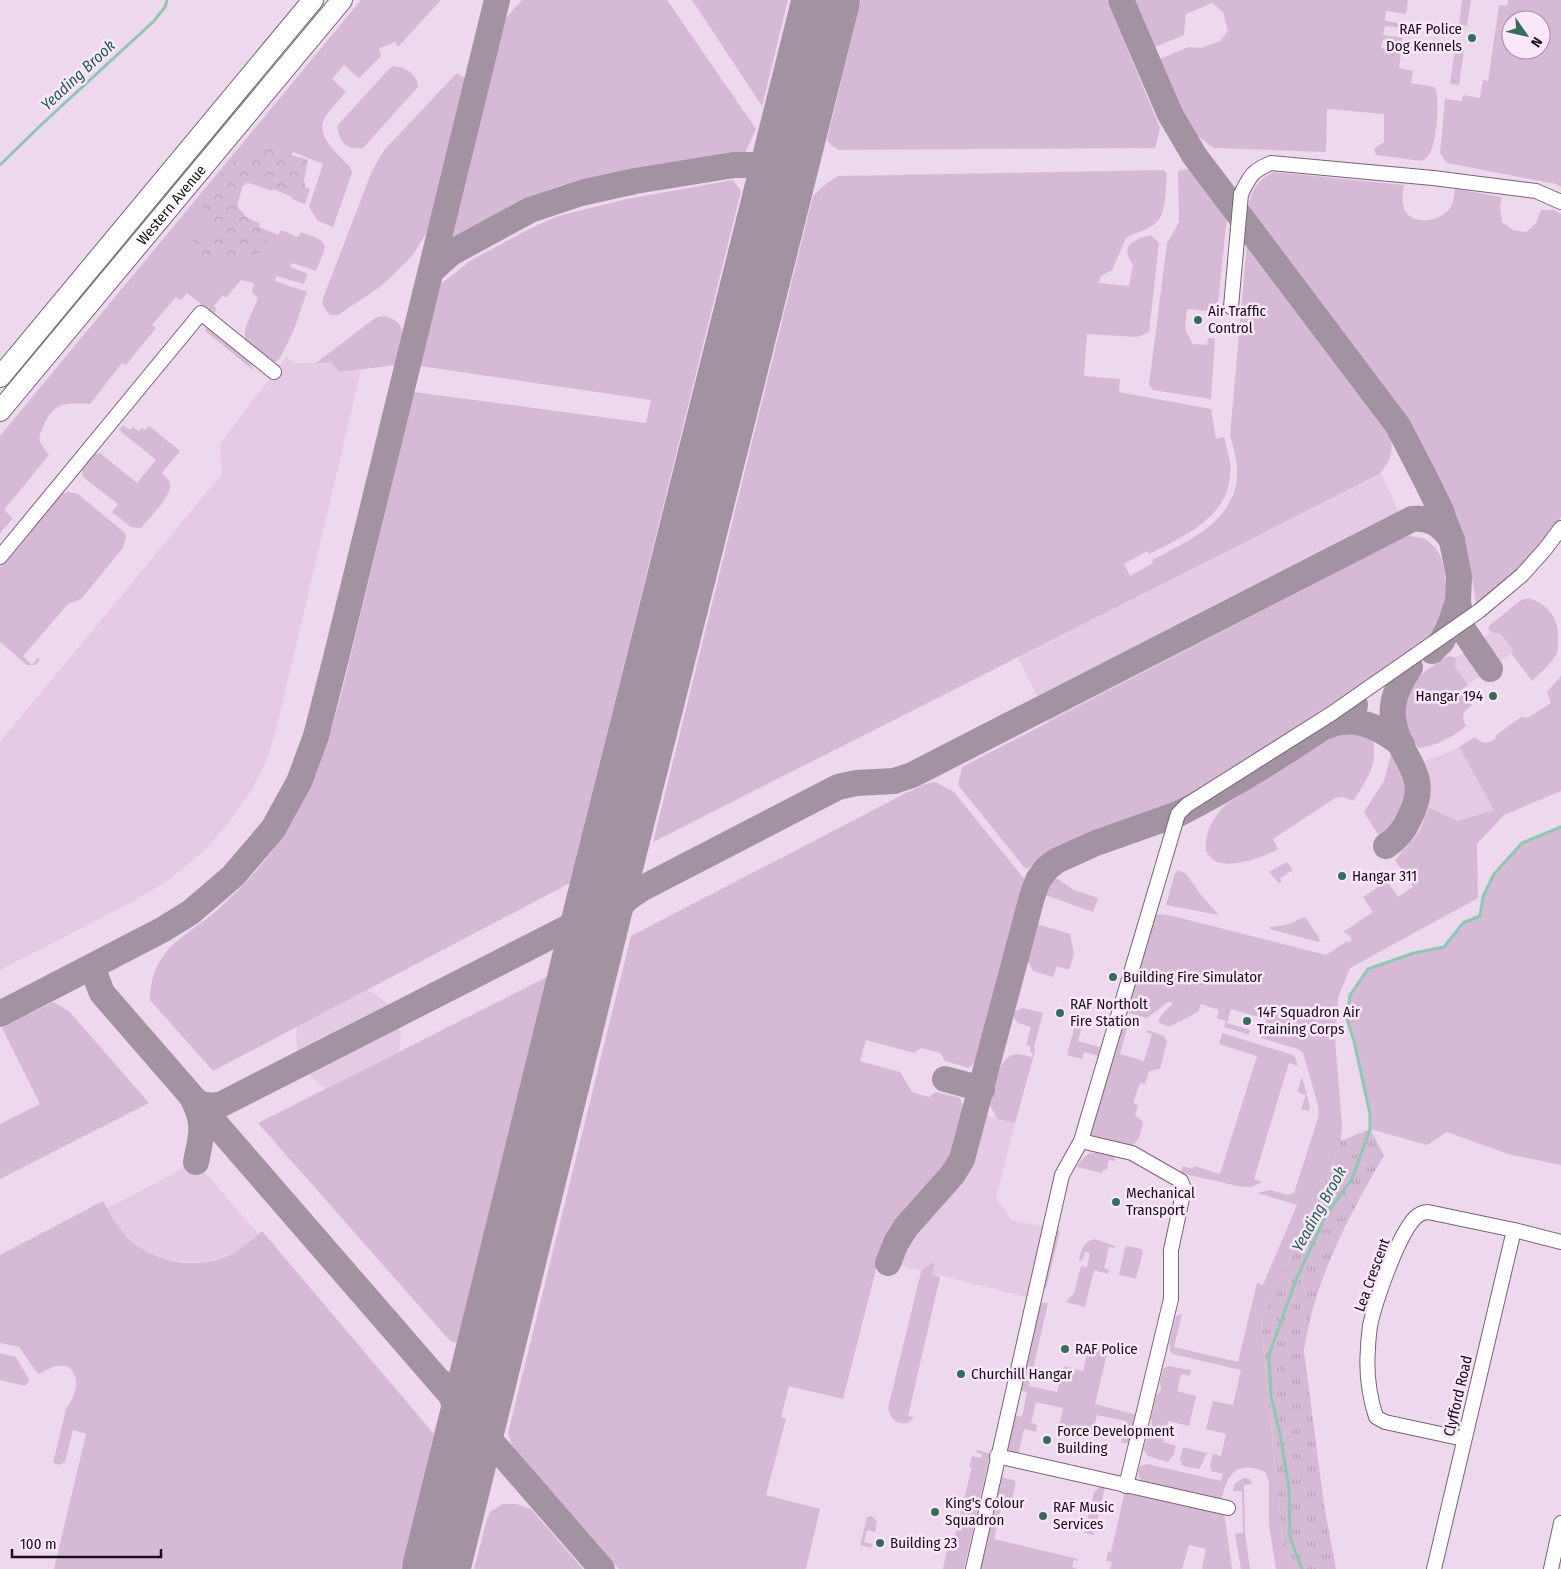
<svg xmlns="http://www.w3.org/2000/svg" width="1561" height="1569" font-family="'Fira Sans Condensed',sans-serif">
  <defs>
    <pattern id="forest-crowns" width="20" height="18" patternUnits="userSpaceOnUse" patternTransform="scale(1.25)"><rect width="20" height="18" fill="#d6bad5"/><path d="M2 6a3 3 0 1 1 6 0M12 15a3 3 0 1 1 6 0" fill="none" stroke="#b79fb6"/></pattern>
    <pattern id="park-tufts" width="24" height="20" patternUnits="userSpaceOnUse" patternTransform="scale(1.25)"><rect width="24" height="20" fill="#d6bad5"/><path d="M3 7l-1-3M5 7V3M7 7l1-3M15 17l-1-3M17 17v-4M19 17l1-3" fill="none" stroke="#b79fb6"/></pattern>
  </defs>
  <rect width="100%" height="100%" fill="#eed8ed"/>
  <g fill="#e5cae4">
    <polygon points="286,357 294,363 332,362 339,372 361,370 276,730 267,759 253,788 230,821 205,850 170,879 136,900 0,970 0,742 222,474 220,444"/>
    <polygon points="1380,472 1410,536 1050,722 1018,658 1378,476"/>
    <polygon points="1491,632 1501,634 1514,651 1468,685 1455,667 1456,658"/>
    <polygon points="1459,747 1494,810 1458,821 1417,800 1418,787 1415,771 1411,764 1443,755"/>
    <polygon points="366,990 372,992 387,1003 397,1018 401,1036 399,1051 327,1088 319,1084 307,1072 299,1057 296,1041 297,1026"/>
    <polygon points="964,1110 1015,1123 996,1198 1011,1220 1043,1227 1027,1297 877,1260 883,1242 900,1217 942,1168 957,1142"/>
    <polygon points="196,1162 258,1234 238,1250 227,1256 205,1262 177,1261 159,1257 144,1250 122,1232 107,1208"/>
  </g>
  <g fill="#d6bad5" fill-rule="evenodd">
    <path d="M361 0H441L398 47 396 42 379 48 381 56 359 78 344 65 332 79 346 92C340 99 333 106 327 114 312 134 337 153 350 167L352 173 333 227 318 221 309 207 323 164 293 152 283 179 310 189 305 204 292 199V197L273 189 272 191 246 182 242 187 237 206 247 218 260 223 259 227 278 235 281 230 298 237 301 232C331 243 328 242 316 271L292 263 290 267 308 274 304 284 276 276 275 281 307 292 293 332 280 358 276 362 271 361 245 340V329L258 298 252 292 254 283 241 280 226 298 223 295 214 306 217 309 213 314 187 293 181 300 176 297 152 325 156 328 126 365 122 363 90 404C64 403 54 402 43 427 41 432 38 437 40 442 42 446 46 451 49 455L4 510 13 518 0 533V436Z"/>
    <path d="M522 0H667L756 129 744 155 575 181C530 194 490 217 450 241L503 21Z"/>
    <polygon points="692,0 788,0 762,106"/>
    <polygon points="861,0 1107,0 1160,128 1155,148 839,150 833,147 827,140"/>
    <path d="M1133 0H1408L1406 14 1386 11 1385 21 1405 24V28L1385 26 1383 35 1403 38 1402 42 1383 40 1381 48 1401 51 1399 68 1413 71 1411 83 1435 87C1440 100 1437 145 1428 156 1428 157 1423 160 1422 161L1376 155 1374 149 1384 142V114L1327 109 1326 152 1214 148 1196 135 1181 115 1158 60 1188 47 1201 48 1220 41 1228 31 1223 12 1212 3 1186 14 1184 35 1153 48Z"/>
    <polygon points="1462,0 1471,0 1467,26 1459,24"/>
    <path d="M1508 0H1561V187L1556 184 1447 163 1440 153 1445 99 1462 101 1463 95 1480 98 1483 80 1488 81 1499 5 1507 6ZM1511 20H1541V50H1511Z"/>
    <polygon points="1455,49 1464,51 1459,85 1450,84"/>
    <path d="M393 66C406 67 417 74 418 87L363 148C346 150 340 143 337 126L388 70Z"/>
    <polygon points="457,73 466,79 429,228 413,255 399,269 380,287 338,315 330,315 324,307 322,301 372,171 384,150"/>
    <polygon points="1189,169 1227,217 1217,312 1187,309 1185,329 1193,344 1207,345 1208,338 1215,338 1211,399 1153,390 1149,385 1167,243 1179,222 1178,172 1180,170"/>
    <path d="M1164 170 1167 174C1165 190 1168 217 1152 226 1144 231 1134 233 1126 238L1112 270 1101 276 1099 283 1129 286 1133 265C1119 245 1133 240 1151 235L1159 243 1149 332 1137 337 1087 334 1084 376 1120 379 1119 392 1211 409 1216 439 1224 437C1226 446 1229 455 1230 463 1235 515 1186 535 1149 554L1147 551 1124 564 1130 576 1153 563 1152 560C1186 542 1234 522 1237 477 1238 463 1234 449 1230 435L1247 244 1391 439C1393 457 1389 463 1378 475L653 842 813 196 827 183 838 176Z"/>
    <path d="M1274 172 1404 185C1403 193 1401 200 1404 208 1411 228 1445 221 1452 205 1454 200 1454 194 1455 189L1502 197 1500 208 1502 222 1513 230 1526 232 1536 223 1541 210H1554L1561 214V517L1543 543 1518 570 1478 604 1476 602 1469 559 1457 515 1404 416 1248 207C1252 189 1258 179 1274 172Z"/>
    <path d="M733 180 741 191 570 883 213 1071 150 1000C151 955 176 941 208 918 217 911 225 903 233 895 254 875 273 852 288 828 329 762 343 687 361 613 379 540 396 466 414 392L646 423 651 400 420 366 441 284 470 261 529 229 558 216 627 199Z"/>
    <path d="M382 316C412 320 402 345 396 365L339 372 331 362 316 363 375 318Z"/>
    <polygon points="210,328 250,360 253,370 204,330"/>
    <path d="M123 425 130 430 133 427 139 431 142 428 145 430 149 426 180 451 162 473C166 477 170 480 170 486 171 497 148 519 141 528L131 527 112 512 118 504 83 477C80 465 88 454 100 453L137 483 156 460 119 430Z"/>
    <polygon points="68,492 78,494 125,533 126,537 123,548 81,599 68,604 23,656 32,665 38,658 40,660 35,665 27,665 0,642 0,567 59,495"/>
    <path d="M1410 536C1414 537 1419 537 1422 538 1452 549 1449 603 1437 626 1435 631 1431 635 1429 639L1212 784 1178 800 1047 851 1028 869 1024 867 958 785 962 767 1404 537Z"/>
    <path d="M1529 598C1551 606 1560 621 1558 643 1558 647 1558 652 1556 655 1550 664 1540 673 1532 681L1511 653 1514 651 1501 634 1491 632 1488 629 1490 625 1521 600Z"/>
    <path d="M1448 656 1456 658 1455 667 1468 685 1461 690 1472 705 1464 712 1463 719 1466 726C1452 738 1437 745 1419 748 1416 745 1412 743 1410 740 1399 722 1403 690 1419 677 1427 669 1438 663 1448 656Z"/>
    <path d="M1561 676V791L1504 815 1477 844 1478 898 1350 968 1338 998 1335 1039 1342 1125 1341 1141 1325 1184 1261 1321 1283 1546 1292 1569H1276L1269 1525V1481L1265 1472C1236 1459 1226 1476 1221 1502L1145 1484C1138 1478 1137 1474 1140 1466L1147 1464 1221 1481 1223 1474 1211 1471 1210 1465 1213 1454 1221 1456 1226 1434 1206 1429 1213 1401 1233 1405 1241 1370 1173 1354 1169 1350 1171 1349 1169 1344 1176 1316 1182 1314 1174 1347 1238 1362 1257 1283 1263 1285 1297 1205 1257 1193 1271 1190 1288 1195 1294 1193 1319 1115 1318 1105 1303 1053 1298 1049 1261 1038 1266 1019 1231 1009 1227 1023 1250 1030 1249 1035 1224 1027 1226 1021 1217 1018 1219 1010 1201 1004 1198 1012 1171 1026H1167L1158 1022 1160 1017 1173 1003 1168 1002 1147 1018 1125 1012 1154 917 1159 914 1169 915 1326 955 1347 941 1348 943 1352 940 1348 934 1343 932 1373 912 1363 897 1387 881 1398 897 1413 887 1395 860 1419 832 1429 807 1458 821 1494 810 1459 747 1475 737C1483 745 1487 744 1496 738L1495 736 1521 717 1527 718 1551 703 1547 692Z"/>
    <path d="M1348 733 1358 734 1373 741C1379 762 1365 784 1353 801L1343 797 1335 798 1273 839 1278 849C1266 857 1227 870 1214 860 1211 859 1208 854 1206 851 1204 833 1213 818 1225 805L1326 739 1336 735Z"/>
    <path d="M1392 751C1413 784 1412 812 1382 841L1364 812 1384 781Z"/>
    <polygon points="935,782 954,792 1025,880 978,1060 968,1068 945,1061 940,1053 921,1048 914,1053 866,1040 860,1061 900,1072 912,1092 929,1097 936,1092 960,1098 964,1110 957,1142 942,1168 900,1217 883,1242 843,1399 789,1386 781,1417 786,1419 766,1495 820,1509 806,1569 619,1569 520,1456 512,1445 508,1433 631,936 906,793 925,784"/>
    <polygon points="1561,827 1561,1165 1508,1154 1447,1132 1427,1145 1370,1129 1370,1114 1354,1041 1347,1019 1350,995 1368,969 1414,953 1444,947 1463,923 1480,916 1483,897 1494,874 1522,843"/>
    <polygon points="1287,862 1293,870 1280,878 1282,882 1279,883 1269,872"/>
    <polygon points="1178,870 1186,874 1201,895 1219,915 1166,905 1175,873"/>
    <polygon points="1055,877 1074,890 1098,898 1093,912 1045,895 1049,884"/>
    <polygon points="1305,917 1321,941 1318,942 1270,929 1270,927 1286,925"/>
    <polygon points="1037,924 1070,934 1074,954 1069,970 1057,966 1053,977 1033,971 1027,959"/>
    <polygon points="547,977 457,1343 450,1341 258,1123"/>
    <polygon points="53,1002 69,1011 149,1103 0,1179 0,1124 40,1104 2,1028"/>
    <path d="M1023 1008 1043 1013 1034 1047 1035 1051 1015 1123 997 1119 990 1105C994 1092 997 1061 1012 1055 1018 1053 1026 1056 1032 1057L1033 1053 1030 1051 1031 1047 1026 1045 1031 1027 1018 1023 1013 1016 1014 1012Z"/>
    <polygon points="1076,1021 1083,1023 1078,1041 1100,1047 1098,1056 1084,1052 1082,1059 1067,1055"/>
    <path d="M1123 1025H1128L1120 1054 1144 1061 1152 1034 1146 1032 1148 1030 1164 1036 1167 1042 1160 1069 1149 1071 1145 1084 1140 1083 1133 1103 1138 1105 1135 1115 1143 1122C1141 1132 1140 1142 1130 1146L1092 1137 1090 1132Z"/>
    <polygon points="1222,1033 1293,1055 1296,1059 1298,1066 1289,1063 1254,1179 1262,1182 1251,1187 1242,1187 1180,1173 1183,1166 1193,1169 1194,1166 1220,1174 1257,1056 1219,1044"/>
    <polygon points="1302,1077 1310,1107 1309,1111 1301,1109 1306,1095 1297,1092"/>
    <path d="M1096 1150 1115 1156V1161L1109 1160 1107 1170H1103L1102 1173 1077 1167C1081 1160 1086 1152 1095 1153Z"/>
    <path d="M103 1201C110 1214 117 1226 127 1237 152 1262 195 1270 228 1256 240 1250 251 1240 262 1231L434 1434 401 1569H54L86 1434 73 1430 65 1462 59 1465 53 1463 66 1409C76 1395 82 1377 67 1366H55L38 1374 19 1347 0 1343V1255Z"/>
    <polygon points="1056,1231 1060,1231 1046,1289 1043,1287"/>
    <path d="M1095 1239 1115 1246V1248L1109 1247 1104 1268 1109 1270 1108 1274 1094 1270 1085 1307 1066 1302 1074 1293 1081 1266 1087 1267 1090 1253 1085 1252 1082 1261 1079 1260C1081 1250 1084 1241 1095 1239Z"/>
    <polygon points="1128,1246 1141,1249 1143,1252 1136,1279 1119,1275 1125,1247"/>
    <path d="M935 1262 932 1274 940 1277 908 1416 914 1417 908 1423C896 1425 891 1419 888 1408L921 1272 925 1267Z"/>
    <polygon points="1040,1303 1048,1303 1029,1386 1057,1392 1064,1366 1083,1371 1088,1350 1098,1352 1100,1344 1109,1346 1095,1404 1137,1415 1130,1443 1121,1443 1126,1421 1097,1415 1092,1434 1059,1427 1063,1408 1036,1402 1031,1423 1037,1425 1036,1432 1024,1429 1018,1455 1009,1453 1007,1449 1013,1415 1022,1417 1027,1392 1018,1390 1037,1305"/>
    <polygon points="0,1353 16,1357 29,1379 29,1382 25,1386 0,1380"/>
    <polygon points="1168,1366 1191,1370 1190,1376 1181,1374 1177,1391 1196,1396 1189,1426 1168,1421 1163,1442 1176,1446 1174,1454 1168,1462 1148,1456 1143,1449 1150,1430 1152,1427 1151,1417 1156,1397 1161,1389 1160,1382 1163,1369"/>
    <polygon points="1183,1447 1207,1453 1200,1468 1198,1469 1183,1466 1180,1459"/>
    <polygon points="977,1450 988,1453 990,1455 964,1569 943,1569 947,1550 951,1551 972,1467 969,1467 972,1456 981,1458 982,1454 977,1453"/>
    <polygon points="999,1476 1016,1481 1012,1500 1003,1498 994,1539 1078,1559 1078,1561 1074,1560 1072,1567 1077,1569 978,1569"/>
    <polygon points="1244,1478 1250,1479 1252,1484 1244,1485 1245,1533 1250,1569 1241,1569 1235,1534 1243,1533 1242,1491 1233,1491 1235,1483"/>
    <polygon points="1101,1486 1105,1487 1094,1535 1084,1533 1094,1492"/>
    <polygon points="1125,1491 1222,1514 1225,1518 1232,1569 1202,1569 1206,1549 1189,1545 1182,1569 1110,1569 1112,1562 1106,1561 1108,1552 1111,1552"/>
    <polygon points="503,1504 517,1504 531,1509 583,1569 474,1569 487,1519 491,1511"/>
    <polygon points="872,1516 877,1522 875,1532 867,1530 864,1542 872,1544 871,1548 860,1545 867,1517"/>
  </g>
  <path fill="url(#forest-crowns)" d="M271 143 280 147 284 153 308 160 304 180 306 189C295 197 281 187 271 183 265 180 257 181 251 180L242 187 237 206 246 217 252 220 253 225 270 235 262 252 247 263C229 256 210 257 191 254L190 246 193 240 200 238 206 242H212L215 235 207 222 202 204 204 196 210 187 235 159 259 155 267 144Z"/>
  <path fill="url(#park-tufts)" d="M1370 1129 1384 1155C1349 1216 1314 1280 1304 1351L1324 1505 1336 1569H1292L1283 1546 1261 1321 1325 1184 1341 1141Z"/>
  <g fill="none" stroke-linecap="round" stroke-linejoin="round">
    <g stroke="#8dc8b0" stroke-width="3">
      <polyline points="0,165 41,125 154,21 165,7 167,0"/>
      <polyline points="1302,1569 1290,1537 1289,1489 1280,1434 1271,1396 1269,1355 1295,1282 1326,1215 1352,1179 1370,1129 1370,1114 1354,1041 1347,1019 1350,995 1368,969 1414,953 1444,947 1463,923 1480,916 1483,897 1494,874 1522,843 1561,827"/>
    </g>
    <g stroke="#a292a2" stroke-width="26">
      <polyline points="1121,0 1170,114 1194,155 1398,426 1426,480 1441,511 1452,541 1459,576 1458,601 1450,625 1442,641 1432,651"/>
      <polyline points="431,271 451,253 530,210 581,193 635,181 734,165 754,165 767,171 772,178 776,187 777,200"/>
      <polyline points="1458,602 1462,628 1490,669"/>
      <path d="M1327 726C1355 714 1381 728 1402 745"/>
      <path d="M1386 846C1397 839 1405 829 1410 817 1432 773 1401 763 1394 724 1389 703 1398 685 1410 667"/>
      <path d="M577 922C595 912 602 898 606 878"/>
      <path d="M92 967 102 993 450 1394C470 1430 465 1447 457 1485"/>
      <path d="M584 970C594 933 608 910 641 889L838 787 856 783 894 781 912 775 1412 519C1431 517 1441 525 1452 540"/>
      <polyline points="0,1014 162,930 191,912 233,876 273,829 299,782 316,736 336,658 497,0"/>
      <polyline points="945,1079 982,1089"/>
      <path d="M191 1096C199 1106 208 1106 220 1105L567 928H574L586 936 589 953"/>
      <path d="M194 1101C206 1126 201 1136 196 1162"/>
      <path d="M888 1263 896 1243 906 1227 953 1174 962 1159 1032 897 1038 880 1046 869 1056 861 1096 843 1178 814C1240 783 1298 745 1355 705"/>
      <path d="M440 1382C469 1396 483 1377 490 1351"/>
      <polyline points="478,1399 478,1418 482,1431 602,1569"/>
    </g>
    <polyline stroke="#a292a2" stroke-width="68" points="436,1569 606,878 826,0"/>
    <g stroke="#776476" stroke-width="16">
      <g id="minor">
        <path d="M1231 307 1241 194C1250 176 1252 171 1271 163L1433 178 1536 191 1561 202"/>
        <polyline points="0,557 201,313 274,372"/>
        <polyline points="1081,1141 1132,1153 1181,1181 1184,1189 1171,1250 1171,1299 1126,1486"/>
        <path d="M1464 1439 1385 1422 1376 1417C1369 1395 1366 1372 1368 1349 1368 1342 1369 1334 1370 1326 1375 1302 1398 1235 1415 1218 1419 1214 1422 1212 1428 1212L1514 1230 1561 1242"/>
        <polyline points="997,1456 1228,1508"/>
        <polyline points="973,1569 1062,1175 1081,1141 1178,814 1187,805 1331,714 1479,611 1522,575 1546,548 1561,528"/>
        <polyline points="1434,1569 1514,1230"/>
        <polyline points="1551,1569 1561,1523"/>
      </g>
    </g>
    <g stroke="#776476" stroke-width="22">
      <g id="highway">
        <polyline points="0,377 313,0"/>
        <path id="s1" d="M0 411 342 0"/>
      </g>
    </g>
    <use href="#minor" stroke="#fff" stroke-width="14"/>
    <use href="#highway" stroke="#fff" stroke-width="20"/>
  </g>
  <g fill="#326e59" stroke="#fbe6fa" stroke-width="2">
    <circle cx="1472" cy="38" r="5"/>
    <circle cx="1198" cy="320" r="5"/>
    <circle cx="1493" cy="696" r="5"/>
    <circle cx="1342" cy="876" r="5"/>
    <circle cx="1113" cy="977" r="5"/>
    <circle cx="1060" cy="1013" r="5"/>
    <circle cx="1247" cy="1021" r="5"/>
    <circle cx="1116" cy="1202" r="5"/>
    <circle cx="1065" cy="1349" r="5"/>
    <circle cx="961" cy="1374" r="5"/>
    <circle cx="1047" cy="1440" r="5"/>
    <circle cx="935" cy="1512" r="5"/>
    <circle cx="1043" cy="1516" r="5"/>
    <circle cx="880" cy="1543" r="5"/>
  </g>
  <g text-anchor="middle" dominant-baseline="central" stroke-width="5" stroke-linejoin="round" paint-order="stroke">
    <g font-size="15" fill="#171017" stroke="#fbe6fa" text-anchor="start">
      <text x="1462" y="29" text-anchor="end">RAF Police<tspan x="1462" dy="17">Dog Kennels</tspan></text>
      <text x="1208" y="311">Air Traffic<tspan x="1208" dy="17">Control</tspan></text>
      <text x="1483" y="696" text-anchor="end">Hangar 194</text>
      <text x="1352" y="876">Hangar 311</text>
      <text x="1123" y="977">Building Fire Simulator</text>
      <text x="1070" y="1004">RAF Northolt<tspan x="1070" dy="17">Fire Station</tspan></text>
      <text x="1257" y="1012">14F Squadron Air<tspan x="1257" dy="17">Training Corps</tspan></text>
      <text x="1126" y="1193">Mechanical<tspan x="1126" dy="17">Transport</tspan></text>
      <text x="1075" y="1349">RAF Police</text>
      <text x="971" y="1374">Churchill Hangar</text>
      <text x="1057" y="1431">Force Development<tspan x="1057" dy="17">Building</tspan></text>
      <text x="945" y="1503">King's Colour<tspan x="945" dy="17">Squadron</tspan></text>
      <text x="1053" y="1507">RAF Music<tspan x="1053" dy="17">Services</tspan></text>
      <text x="890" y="1543">Building 23</text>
    </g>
    <g font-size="15" fill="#171017" stroke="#fbe6fa">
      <text stroke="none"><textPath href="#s1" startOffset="268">Western Avenue</textPath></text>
      <text transform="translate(1372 1275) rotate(-70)">Lea Crescent</text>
      <text transform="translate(1458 1396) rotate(-77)">Clyfford Road</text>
    </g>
    <g font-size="16" font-style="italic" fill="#1e654e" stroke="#fbe6fa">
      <text transform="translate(78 75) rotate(-43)">Yeading Brook</text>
      <text transform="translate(1319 1209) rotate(-61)">Yeading Brook</text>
    </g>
  </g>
  <g transform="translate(1526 35) rotate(124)"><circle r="24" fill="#fbe6fa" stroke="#a0909f"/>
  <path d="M0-4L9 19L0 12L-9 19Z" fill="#326e59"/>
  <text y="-8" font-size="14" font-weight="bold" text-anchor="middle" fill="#171017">N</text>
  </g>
  <path d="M12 1549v8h149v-8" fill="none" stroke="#171017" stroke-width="2.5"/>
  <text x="20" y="1549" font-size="15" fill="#171017" stroke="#fbe6fa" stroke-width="4" paint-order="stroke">100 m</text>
</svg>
